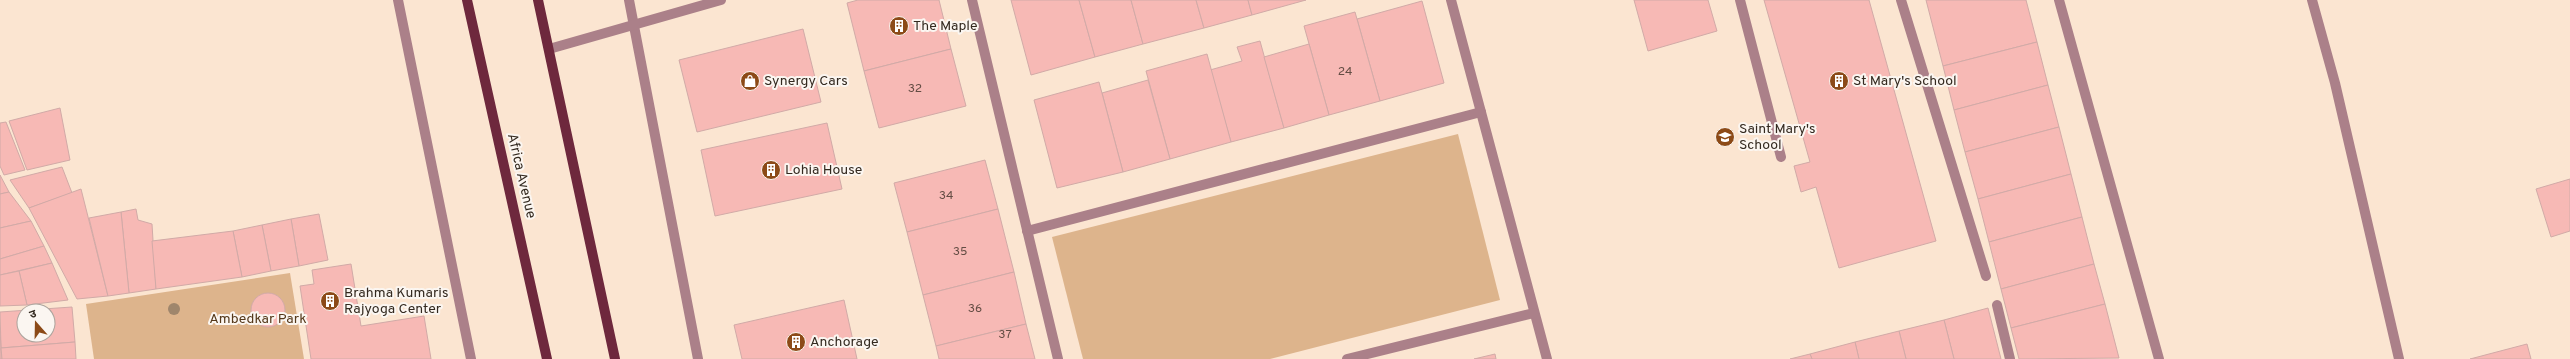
<svg xmlns="http://www.w3.org/2000/svg" width="2570" height="359" font-family="Overpass,'Noto Sans Devanagari',sans-serif">
  <rect width="100%" height="100%" fill="#fbe5d1"/>
  <g fill="#ddb48c">
    <polygon points="1458,134 1500,300 1270,359 1083,359 1052,237"/>
    <polygon points="290,273 304,359 94,359 86,304"/>
  </g>
  <g fill="#f7b9b5" stroke="#d1aaa7" fill-rule="evenodd">
    <polygon points="858,0 939,0 951,49 864,71 847,3"/>
    <polygon points="1011,0 1079,0 1095,57 1031,75"/>
    <polygon points="1079,0 1131,0 1143,44 1095,57"/>
    <polygon points="1131,0 1196,0 1204,28 1143,44"/>
    <polygon points="1196,0 1248,0 1252,15 1204,28"/>
    <polygon points="1248,0 1306,0 1252,15"/>
    <polygon points="1634,0 1708,0 1717,31 1648,51"/>
    <polygon points="1764,0 1869,0 1936,241 1839,268 1816,187 1801,192 1794,166 1810,162"/>
    <polygon points="1926,0 2026,0 2037,42 1943,66"/>
    <polygon points="1422,1 1444,83 1380,101 1357,19"/>
    <polygon points="1355,12 1380,101 1329,115 1304,26"/>
    <polygon points="803,29 821,102 697,132 679,60"/>
    <polygon points="1260,41 1284,128 1231,142 1210,70 1242,61 1237,47"/>
    <polygon points="2037,42 2048,85 1954,110 1943,66"/>
    <polygon points="1309,44 1329,115 1284,128 1264,57"/>
    <polygon points="951,49 966,106 879,128 864,71"/>
    <polygon points="1207,54 1231,142 1170,159 1146,71"/>
    <polygon points="1148,80 1170,159 1123,172 1102,93"/>
    <polygon points="1099,82 1123,172 1057,188 1034,100"/>
    <polygon points="2048,85 2059,127 1965,152 1954,110"/>
    <polygon points="60,108 70,160 27,170 9,121"/>
    <polygon points="6,122 25,170 4,175 0,166 0,123"/>
    <polygon points="827,123 842,189 715,216 701,150"/>
    <polygon points="2059,127 2071,174 1978,199 1965,152"/>
    <polygon points="985,160 998,209 907,232 894,183"/>
    <polygon points="62,167 72,193 29,208 10,180"/>
    <polygon points="2071,174 2082,217 1989,242 1978,199"/>
    <polygon points="0,175 9,192 0,194"/>
    <polygon points="2570,179 2570,231 2551,237 2536,189"/>
    <polygon points="81,189 108,296 77,299 29,208"/>
    <polygon points="9,192 31,221 0,228 0,194"/>
    <polygon points="136,209 138,220 152,224 156,289 129,293 121,212"/>
    <polygon points="998,209 1014,272 923,295 907,232"/>
    <polygon points="121,212 129,293 108,296 89,218"/>
    <polygon points="319,214 328,260 299,266 291,219"/>
    <polygon points="2082,217 2094,264 2001,289 1989,242"/>
    <polygon points="291,219 299,266 271,271 262,225"/>
    <polygon points="31,221 44,246 0,259 0,228"/>
    <polygon points="262,225 271,271 242,277 233,231"/>
    <polygon points="233,231 242,277 156,289 152,241"/>
    <polygon points="44,246 52,263 0,275 0,259"/>
    <polygon points="52,263 68,300 27,305 19,271"/>
    <polygon points="351,264 361,326 424,316 431,359 311,359 300,286 314,284 312,270"/>
    <polygon points="2094,264 2105,304 2011,328 2001,289"/>
    <polygon points="19,271 27,305 0,306 0,275"/>
    <polygon points="1014,272 1026,324 936,346 923,295"/>
    <circle cx="268" cy="310" r="17"/>
    <polygon points="844,300 857,359 742,359 734,325"/>
    <polygon points="2105,304 2119,358 2019,359 2011,328"/>
    <path d="M72 307 75 342 1 348 0 312ZM24 311H48V335H24Z"/>
    <polygon points="1988,308 2001,359 1954,359 1944,320"/>
    <polygon points="1944,320 1954,359 1906,359 1899,331"/>
    <polygon points="1026,324 1035,359 939,359 936,346"/>
    <polygon points="0,331 1,348 2,359 0,359"/>
    <polygon points="1899,331 1906,359 1859,359 1855,342"/>
    <polygon points="75,342 76,359 2,359 1,348"/>
    <polygon points="1855,342 1859,359 1812,359 1810,354"/>
    <polygon points="2527,344 2531,359 2470,359"/>
    <polygon points="1495,354 1496,359 1474,359"/>
    <polygon points="1810,354 1812,359 1790,359"/>
  </g>
  <g fill="none" stroke-linecap="round" stroke-linejoin="round">
    <g stroke="#ab8089" stroke-width="10">
      <polyline points="398,0 471,359"/>
      <polyline points="629,0 698,359"/>
      <polyline points="972,0 1058,359"/>
      <polyline points="1451,0 1547,359"/>
      <polyline points="1740,0 1781,157"/>
      <polyline points="1901,0 1986,276"/>
      <polyline points="2059,0 2159,359"/>
      <polyline points="2312,0 2335,83 2399,359"/>
      <polyline points="549,49 721,0"/>
      <polyline points="1027,231 1481,112"/>
      <polyline points="1997,305 2010,359"/>
      <polyline points="1347,359 1534,313"/>
    </g>
    <g stroke="#6e283d" stroke-width="10">
      <polyline points="467,0 547,359"/>
      <polyline points="538,0 615,359"/>
    </g>
  </g>
  <circle fill="#9f866c" cx="174" cy="309" r="6"/>
  <defs>
    <g id="building-disc" transform="scale(1)"><circle r="9.5" fill="#8c4a17" stroke="#fbf6f1"/><path d="M-4-6H4V6H1V3H-1V6H-4ZM-2.5-4.3h1.7v1.8h-1.7ZM.8-4.3h1.7v1.8H.8ZM-2.5-1h1.7V.8h-1.7ZM.8-1h1.7V.8H.8Z" fill="#fff"/></g>
    <g id="shop-disc" transform="scale(1)"><circle r="9.5" fill="#8c4a17" stroke="#fbf6f1"/><path d="M-5-2.5h2.3a2.7 3.5 0 0 1 5.4 0H5L5.5 6h-11ZM-1.5-2.5h3a1.5 2.3 0 0 0-3 0Z" fill="#fff"/></g>
    <g id="school-disc" transform="scale(1)"><circle r="9.5" fill="#8c4a17" stroke="#fbf6f1"/><path d="M0-5L7-2L0 1L-7-2ZM-4 1L0 2.5L4 1V4Q0 6-4 4Z" fill="#fff"/></g>
  </defs>
  <g fill-rule="evenodd">
    <use href="#building-disc" x="899" y="26"/>
    <use href="#shop-disc" x="750" y="81"/>
    <use href="#building-disc" x="1839" y="81"/>
    <use href="#school-disc" x="1725" y="137"/>
    <use href="#building-disc" x="771" y="170"/>
    <use href="#building-disc" x="330" y="301"/>
    <use href="#building-disc" x="796" y="342"/>
  </g>
  <g text-anchor="middle" dominant-baseline="central" stroke-width="4" stroke-linejoin="round" paint-order="stroke">
    <g font-size="12" fill="#644d44">
      <text x="1345" y="72">24</text>
      <text x="915" y="89">32</text>
      <text x="946" y="196">34</text>
      <text x="960" y="252">35</text>
      <text x="975" y="309">36</text>
      <text x="1005" y="335">37</text>
    </g>
    <g font-size="14" fill="#33291f" stroke="#fbf6f1" text-anchor="start">
      <text x="913" y="26">The Maple</text>
      <text x="764" y="81">Synergy Cars</text>
      <text x="1853" y="81">St Mary's School</text>
      <text x="1739" y="129">Saint Mary's<tspan x="1739" dy="16">School</tspan></text>
      <text x="785" y="170">Lohia House</text>
      <text x="344" y="293">Brahma Kumaris<tspan x="344" dy="16">Rajyoga Center</tspan></text>
      <text x="810" y="342">Anchorage</text>
    </g>
    <g font-size="14" fill="#33291f" stroke="#fbf6f1">
      <text transform="translate(521 176) rotate(77)">Africa Avenue</text>
    </g>
    <g font-size="14" fill="#54381a" stroke="#fbf6f1">
      <text x="258" y="319">Ambedkar Park</text>
    </g>
  </g>
  <g transform="translate(36 323) rotate(340)"><circle r="19" fill="#fbf6f1" stroke="#aba49d"/>
  <path d="M0-3L7 15L0 10L-7 15Z" fill="#8c4a17"/>
  <text y="-6" font-size="11" font-weight="bold" text-anchor="middle" fill="#33291f">उ</text>
  </g>
</svg>
